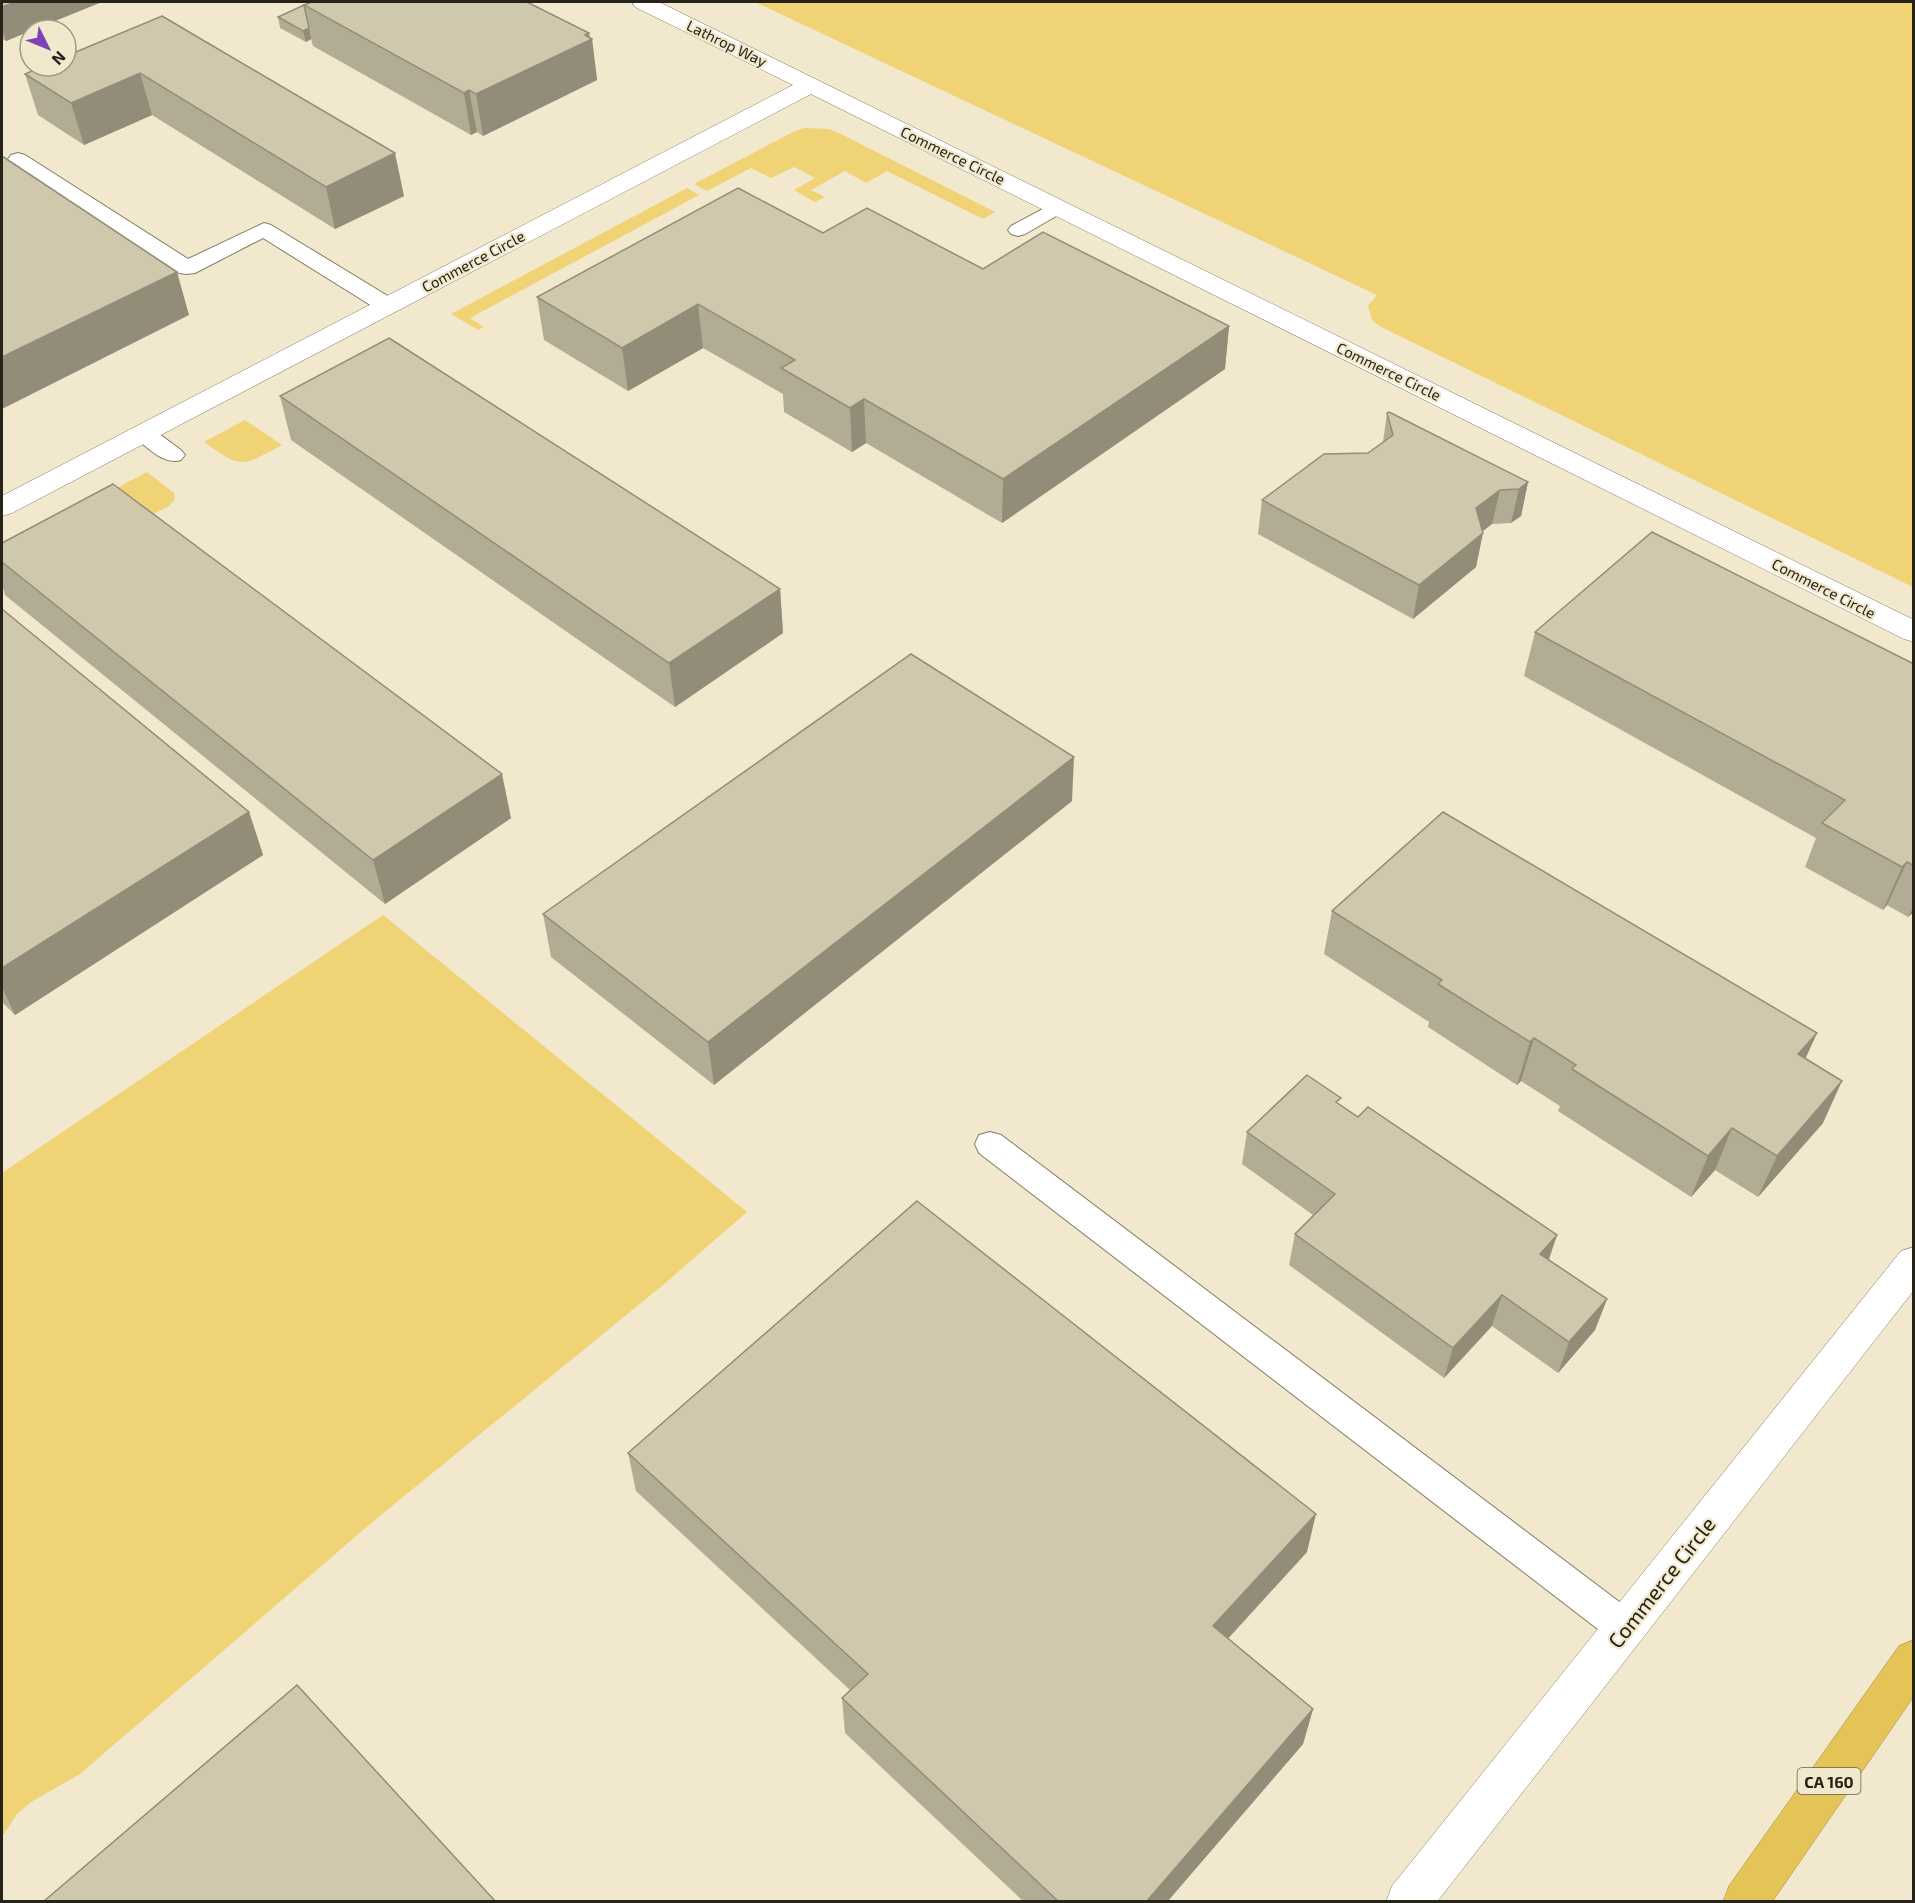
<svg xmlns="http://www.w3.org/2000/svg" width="1915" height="1903" font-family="'Exo 2',sans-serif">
  <rect width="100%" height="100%" fill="#f1e8cd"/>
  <g fill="#f0d375">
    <polygon points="755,2 1913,2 1913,587 1379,326 1372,320 1368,306 1377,295"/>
    <polygon points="805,128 828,129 839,133 995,212 983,219 887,171 866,183 845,171 811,190 825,197 815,202 794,190 815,178 794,167 771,178 751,168 707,191 694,184 793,132"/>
    <polygon points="687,188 699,195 470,318 484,327 478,330 451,314"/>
    <path d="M245 420 282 445C241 467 242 469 204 442Z"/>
    <polygon points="147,472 174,493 175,499 169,506 137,522 102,496"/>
    <polygon points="383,915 747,1212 663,1285 376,1519 80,1774 31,1802 17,1814 2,1837 2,1173"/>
  </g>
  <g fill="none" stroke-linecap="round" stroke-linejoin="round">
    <g stroke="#837c63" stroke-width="2">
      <g id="service">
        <polygon points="18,153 25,155 188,259 264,223 271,225 396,301 399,306 396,311 388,312 380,311 263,238 195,273 187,274 179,273 11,163 8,159 11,155"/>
        <polygon points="1058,201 1065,203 1068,207 1065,211 1025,234 1018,236 1011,234 1008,230 1011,226"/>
        <path d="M143 426 151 428 181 450 185 455 181 460C163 465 149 448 135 438L132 433 135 428Z"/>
        <polygon points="990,1132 1001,1135 1638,1616 1643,1628 1638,1640 1625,1645 1612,1640 979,1153 975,1144 979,1135"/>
      </g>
    </g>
    <g stroke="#837c63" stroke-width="1">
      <g id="minor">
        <polygon points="632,2 659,2 1914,620 1914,642 1904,639 811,94 12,513 2,516 2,496 793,85 635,7"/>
        <polygon points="1914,1247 1914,1290 1437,1902 1386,1902 1392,1886 1901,1251"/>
      </g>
    </g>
    <g stroke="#a28c41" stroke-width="1">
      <polygon id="motorway" points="1914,1640 1914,1696 1772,1902 1723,1902 1729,1886 1899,1646"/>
    </g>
    <use href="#service" fill="#fff" fill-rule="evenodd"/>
    <use href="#minor" fill="#fff" fill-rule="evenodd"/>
    <use href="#motorway" fill="#e4c456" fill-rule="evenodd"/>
  </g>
  <g fill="#b3ac95">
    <polygon points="2,2 30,30 30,31 6,41 2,39"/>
    <polygon points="312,2 589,33 589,38 592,39 597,80 483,136 477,132 471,135 313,46 311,39 306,42 280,28 278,17"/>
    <polygon points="162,16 404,196 335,229 152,115 84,145 38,115 25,74"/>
    <polygon points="823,233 983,269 1229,326 1225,369 1002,523 866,443 852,452 784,412 783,394 703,348 628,391 544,340 537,297"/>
    <polygon points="280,396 780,589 783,633 675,707 291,440"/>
    <polygon points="1387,413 1528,482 1521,516 1511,523 1492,524 1483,531 1476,567 1413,619 1258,534 1262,500 1368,453 1383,442"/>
    <polygon points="2,543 511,818 385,904 5,595 2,585"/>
    <polygon points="2,609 249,812 263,855 15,1015 2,1002"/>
    <polygon points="1535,632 1914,664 1914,912 1908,917 1887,905 1883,910 1805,867 1816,838 1524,676"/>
    <polygon points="1072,801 714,1085 551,957 543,914"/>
    <polygon points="1332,911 1817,1033 1805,1059 1823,1123 1758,1197 1715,1170 1691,1197 1558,1111 1560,1106 1521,1081 1517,1085 1428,1027 1429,1022 1324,954"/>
    <polygon points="1339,1104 1358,1117 1557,1235 1549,1260 1607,1299 1595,1330 1558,1373 1492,1326 1444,1378 1289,1265 1295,1234 1313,1215 1242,1164 1247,1132"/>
    <polygon points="628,1453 1307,1552 1228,1639 1313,1709 1303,1744 1167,1902 1024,1902 845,1733 842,1698 850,1690 636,1491"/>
  </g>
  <g fill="#928c79">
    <polygon points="15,2 102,2 33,30 30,30 30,31 6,41 2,29 2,7"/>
    <polygon points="309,28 311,39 306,42 303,31"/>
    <polygon points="589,33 590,40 592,39 597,80 483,136 476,94"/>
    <polygon points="140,73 152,115 84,145 71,103"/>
    <polygon points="469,90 477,132 471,135 464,93"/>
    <polygon points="395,153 404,196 335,229 326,187"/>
    <polygon points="177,272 189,315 2,409 2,357"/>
    <polygon points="698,304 703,348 628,391 622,348"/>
    <polygon points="1229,326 1225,369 1002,523 1003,479"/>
    <polygon points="864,399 866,443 852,452 850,408"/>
    <polygon points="1528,482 1521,516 1511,523 1519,489"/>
    <polygon points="1500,490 1492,524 1469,542 1476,508"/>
    <polygon points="1483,533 1476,567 1413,619 1419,585"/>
    <polygon points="780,589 783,633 675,707 669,663"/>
    <polygon points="1074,757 1072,801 714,1085 708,1042"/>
    <polygon points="502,774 511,818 385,904 373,860"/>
    <polygon points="249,812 263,855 15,1015 2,987 2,968"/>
    <polygon points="1907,862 1887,905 1883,910 1902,867"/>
    <polygon points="1914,906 1914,912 1908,917"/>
    <polygon points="1817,1033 1798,1075 1798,1054"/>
    <polygon points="1534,1038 1521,1081 1517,1085 1530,1042"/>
    <polygon points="1842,1081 1823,1123 1758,1197 1777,1156"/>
    <polygon points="1732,1128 1715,1170 1691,1197 1708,1156"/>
    <polygon points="1557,1235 1546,1266 1540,1254"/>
    <polygon points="1502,1295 1492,1326 1444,1378 1453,1348"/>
    <polygon points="1607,1299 1595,1330 1558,1373 1569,1342"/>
    <polygon points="1316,1514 1307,1552 1206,1662 1213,1626"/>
    <polygon points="1313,1709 1303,1744 1167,1902 1146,1902"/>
  </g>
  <g fill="#d0c8ad" stroke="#928c79" stroke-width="1.5">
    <polygon points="2,2 15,2 2,7"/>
    <polygon points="312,2 527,2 589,33 585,35 592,39 476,94 469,90 464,93 304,5"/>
    <polygon points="304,5 309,28 303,31 278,17"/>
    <polygon points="162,16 395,153 326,187 140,73 71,103 25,74 43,66 66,66 66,56"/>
    <polygon points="2,156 177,272 2,357"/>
    <polygon points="738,188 823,233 867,208 983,269 1043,232 1229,326 1003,479 864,399 850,408 781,368 795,360 698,304 622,348 537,297"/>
    <polygon points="389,338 780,589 669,663 280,396"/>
    <polygon points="1389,412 1528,482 1519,489 1500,490 1476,508 1483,533 1419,585 1262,500 1324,454 1368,453 1393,435 1387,413"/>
    <polygon points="113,484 502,774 373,860 2,562 2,543"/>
    <polygon points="1652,532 1914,664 1914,866 1907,862 1902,867 1822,823 1845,800 1535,632"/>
    <polygon points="2,609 249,812 2,968"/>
    <polygon points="911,654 1074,757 708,1042 543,914"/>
    <polygon points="1443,812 1817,1033 1798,1054 1842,1081 1777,1156 1732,1128 1708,1156 1572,1069 1576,1065 1534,1038 1530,1042 1438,984 1442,980 1332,911"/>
    <polygon points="1307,1075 1341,1098 1336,1102 1358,1117 1368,1107 1557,1235 1540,1254 1607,1299 1569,1342 1502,1295 1453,1348 1295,1234 1335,1194 1247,1132"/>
    <polygon points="917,1201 1316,1514 1213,1626 1313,1709 1146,1902 1059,1902 842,1698 868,1674 628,1453"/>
    <polygon points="297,1685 496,1902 43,1902"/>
  </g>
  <g text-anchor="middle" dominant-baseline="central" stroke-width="4.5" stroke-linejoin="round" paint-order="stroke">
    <g font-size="15" fill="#262319" stroke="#f1e8cd">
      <text transform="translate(727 43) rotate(26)">Lathrop Way</text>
      <text transform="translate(953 155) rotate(26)">Commerce Circle</text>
      <text transform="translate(473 261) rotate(-28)">Commerce Circle</text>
      <text transform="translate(1389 371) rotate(26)">Commerce Circle</text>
      <text transform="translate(1824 588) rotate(27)">Commerce Circle</text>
    </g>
    <rect fill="#f1e8cd" stroke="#635e4f" stroke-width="1.5" x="1797.5" y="1768" width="63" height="26" rx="4.5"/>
    <g font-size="16" font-weight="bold" fill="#262319">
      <text x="1829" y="1781">CA 160</text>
    </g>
    <g font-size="21" fill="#262319" stroke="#f1e8cd">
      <text transform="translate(1661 1582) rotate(-52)">Commerce Circle</text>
    </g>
  </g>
  <rect width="1915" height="1903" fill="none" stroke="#262319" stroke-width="6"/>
  <g transform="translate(48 48) rotate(133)"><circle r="28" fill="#f1e8cd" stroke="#a09985" stroke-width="1.5"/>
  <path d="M0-4.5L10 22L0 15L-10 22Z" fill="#7c42b8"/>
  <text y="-9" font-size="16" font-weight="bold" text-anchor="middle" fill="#262319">N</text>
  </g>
</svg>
